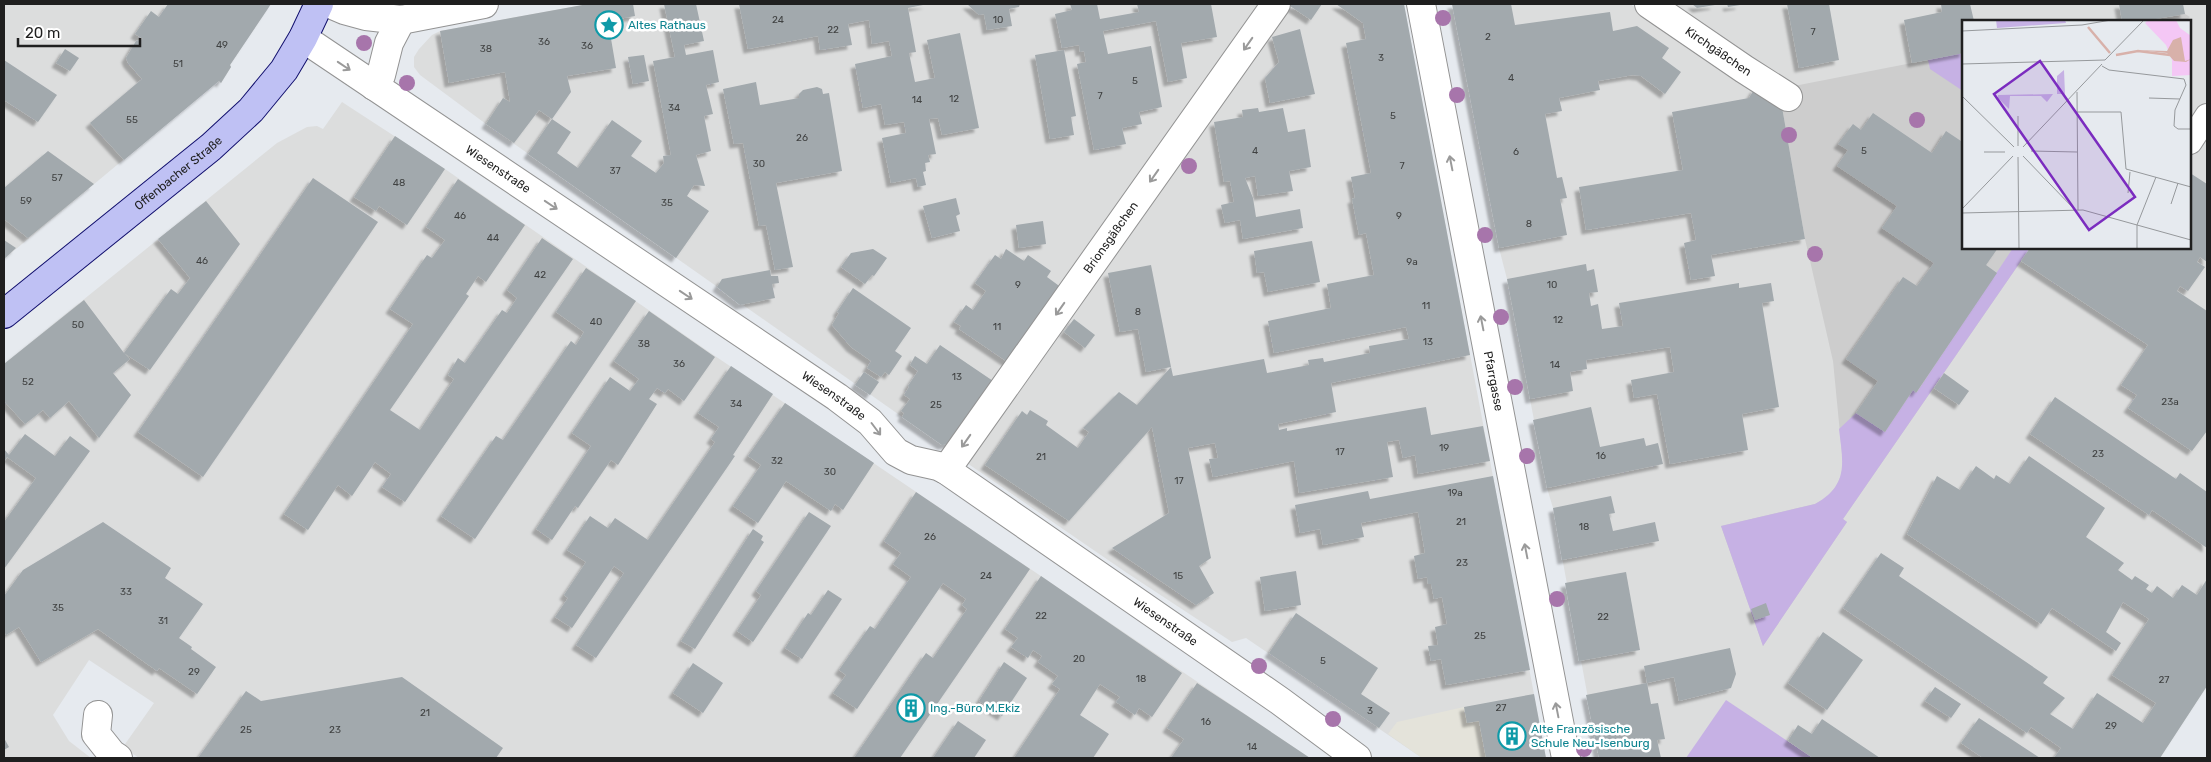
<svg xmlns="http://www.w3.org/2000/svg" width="2211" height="762" font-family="Rubik,sans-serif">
  <defs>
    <filter id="shadow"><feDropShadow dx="-4.5" dy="4.5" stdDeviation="1" flood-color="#0004"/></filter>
  </defs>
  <rect width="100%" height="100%" fill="#e6eaef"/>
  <g fill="#dcdddd" fill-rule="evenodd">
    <polygon points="4,4 271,4 230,65 231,67 221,83 218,81 4,259"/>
    <polygon points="588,4 1264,4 955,443 942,445 486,124 420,75 414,67 414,57 419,49 432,35 440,31"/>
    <polygon points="1289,4 1404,4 1546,758 1422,758 1246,638 1232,642 1127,573 964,461"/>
    <path d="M1452 4H1630L1755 88 1667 4H2207V686L2160 758H1599L1553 508 1547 488 1507 279 1499 248ZM1964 21H2190V248H1964Z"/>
    <polygon points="342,102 445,169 715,356 1310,758 139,758 123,747 154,703 89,660 53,715 69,741 91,758 4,758 4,364 277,143 307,127 317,126 323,129"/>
  </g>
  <g fill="#cdcdcd">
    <polygon points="2185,14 2190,17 2186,21 2144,21"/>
    <polygon points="1963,53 1964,248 2030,248 1843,519 1847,522 1763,646 1721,526 1815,504 1826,498 1835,488 1841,476 1843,464 1833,361 1805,239 1782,107 1794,86"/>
  </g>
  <g fill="#c6b1e4">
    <polygon points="1963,53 1963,91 1930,69 1928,60"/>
    <path d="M2013 248H2030L1843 519 1847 522 1763 646 1721 526 1815 504C1849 485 1843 463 1839 429L1856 413 1885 432 1913 390 1917 392Z"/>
    <polygon points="1726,700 1813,758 1686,758"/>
  </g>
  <polygon fill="#e4e3da" points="1464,707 1479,721 1486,758 1422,758 1388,734 1397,722"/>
  <g fill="#a2a9ad" filter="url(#shadow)">
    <polygon points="168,4 271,4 230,65 231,67 221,83 219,81 124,160 90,123 142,79 128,63 126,58 136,41 143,39 135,34 151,11 159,17"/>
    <polygon points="588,4 633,4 635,16 608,21 616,68 567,76 571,92 552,119 539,110 514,143 486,124 503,98 510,102 505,72 449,83 440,31"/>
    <polygon points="664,4 696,4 704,41 684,45 686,55 713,50 719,82 706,85 713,114 704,116 711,151 696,155 705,186 694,185 687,196 709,211 676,258 528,154 552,119 571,132 557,153 578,168 612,120 642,141 631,156 656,173 664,163 663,156 671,155 653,61 675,57"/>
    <polygon points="739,4 928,4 908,8 916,52 909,53 915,82 935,78 927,40 960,33 979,128 942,135 938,118 929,119 936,154 928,155 930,162 925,163 926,171 923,172 926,185 918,187 916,178 891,183 882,138 906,133 904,122 885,125 881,104 863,108 855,64 892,56 889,41 872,44 869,20 848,24 852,45 820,50 818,36 748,49"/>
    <polygon points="967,4 1020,4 1019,7 1009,9 1012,26 987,30 984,14 979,15"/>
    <polygon points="1070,4 1097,4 1100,19 1139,12 1137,4 1211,4 1217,37 1181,43 1187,78 1168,82 1156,21 1103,31 1108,54 1151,46 1162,107 1139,112 1142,124 1122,128 1126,144 1094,150 1077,64 1086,62 1084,51 1080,52 1079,45 1062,48 1055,14 1072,10"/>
    <polygon points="1287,4 1322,4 1311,20"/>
    <polygon points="1336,4 1404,4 1470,355 1331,383 1336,412 1278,424 1279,430 1287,428 1287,431 1426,407 1431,435 1483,426 1490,461 1418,474 1415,455 1403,458 1399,440 1387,442 1393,477 1299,493 1294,461 1213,477 1209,459 1218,458 1215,443 1188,448 1211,558 1199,566 1214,593 1196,605 1112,548 1169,513 1152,427 1069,521 985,465 1022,411 1027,415 1030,410 1048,421 1046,425 1078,448 1089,432 1083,428 1119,392 1137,405 1171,367 1173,376 1264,359 1267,373 1309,365 1308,360 1323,358 1324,362 1370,353 1369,346 1409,339 1406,327 1274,353 1268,321 1331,308 1327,284 1374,275 1366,233 1359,235 1352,199 1355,198 1351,177 1371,173 1346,43 1366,39 1363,23"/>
    <polygon points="1452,4 1511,4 1515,25 1610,12 1613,31 1637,26 1669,48 1662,58 1681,72 1665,94 1641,76 1633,75 1598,81 1600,90 1559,98 1562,111 1545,114 1557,178 1562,177 1567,198 1560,199 1567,235 1499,248"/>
    <polygon points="1692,4 1714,4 1715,5 1697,8"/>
    <polygon points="1727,4 1740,4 1740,5 1728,7"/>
    <polygon points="1787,4 1829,4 1839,60 1799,68"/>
    <polygon points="1941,4 1970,4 1974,21 1964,21 1964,53 1912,63 1904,20 1942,12"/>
    <polygon points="2119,4 2183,4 2185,14 2144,21 2122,21"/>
    <polygon points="1300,29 1315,94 1270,103 1265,78 1279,62 1272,37"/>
    <polygon points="65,49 79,58 70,71 56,63"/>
    <polygon points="1064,50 1076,116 1071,117 1074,135 1050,139 1035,55"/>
    <polygon points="644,55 649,81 633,84 628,57"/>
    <polygon points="4,60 57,95 38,122 4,100"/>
    <polygon points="756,82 760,105 799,98 799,94 803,90 817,87 822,89 823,94 829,93 842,171 776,183 793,267 775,270 766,225 759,226 743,143 734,144 723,89"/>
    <polygon points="1755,88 1782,107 1805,239 1711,255 1715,276 1691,280 1684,243 1696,240 1691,213 1586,230 1579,187 1683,170 1672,112 1749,98"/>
    <polygon points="1258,108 1259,112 1283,108 1288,132 1305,129 1311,167 1289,171 1293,191 1258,196 1255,176 1245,178 1253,198 1256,217 1300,209 1303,228 1243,239 1240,220 1225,223 1221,205 1234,202 1230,181 1224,182 1214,122 1243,117 1242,110"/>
    <polygon points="1873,113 1932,153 1946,131 1964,143 1964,248 1998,248 1986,265 1997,273 1916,393 1913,390 1885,432 1856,413 1878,381 1846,359 1903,277 1917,286 1934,263 1882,228 1897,206 1837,166 1848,150 1838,144 1853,124 1861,130"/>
    <polygon points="395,136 445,169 407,225 379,206 376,211 354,197"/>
    <polygon points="48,151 94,184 28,238 4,219 4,188"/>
    <polygon points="2190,173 2207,184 2207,262 2200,257 2197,262 2205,267 2188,291 2180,286 2177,291 2207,311 2207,431 2192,451 2128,408 2137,395 2121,385 2148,345 2021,261 2030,248 2190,248"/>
    <polygon points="313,178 378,222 203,477 138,432"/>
    <polygon points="458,179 525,225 486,282 478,276 466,294 469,296 390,410 420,430 454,379 448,375 458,358 465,363 502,310 507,313 517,298 507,290 542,238 573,259 405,502 382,487 391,474 375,462 352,496 338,485 308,530 284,514 413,324 390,309 427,255 432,258 445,240 426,227"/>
    <polygon points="956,198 960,214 956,216 960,231 932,238 923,206"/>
    <polygon points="206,201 240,244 150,370 124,353 130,359 113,373 131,395 99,438 69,401 50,418 43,410 25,424 4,401 4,364 84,300 124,353 171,289 178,294 190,278 158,239"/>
    <polygon points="1043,221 1046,244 1019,248 1016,225"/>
    <polygon points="4,240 16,248 4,259"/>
    <polygon points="1312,241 1320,282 1268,292 1264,272 1257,273 1254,251"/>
    <polygon points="873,249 887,258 874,276 872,275 865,284 841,267 851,253"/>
    <polygon points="1006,249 1024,261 1028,255 1051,271 1047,277 1062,288 1009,363 959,329 961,326 954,322 966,305 973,310 986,291 975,283 995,255 1001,259"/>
    <polygon points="1586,264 1587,271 1594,269 1598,292 1589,293 1591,306 1598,304 1602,329 1623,326 1619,303 1739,283 1739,288 1771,283 1774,301 1762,303 1779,407 1742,414 1748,450 1670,464 1657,394 1634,398 1631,380 1674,372 1670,347 1586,360 1587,369 1570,372 1573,391 1530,399 1507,279"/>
    <polygon points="1151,265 1171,367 1146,372 1138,329 1120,332 1108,273"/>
    <polygon points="586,268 636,301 475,539 441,516 496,436 503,440 571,341 576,345 584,332 556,312"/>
    <polygon points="770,270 771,276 778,276 779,283 772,284 775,298 740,305 717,287 722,279"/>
    <polygon points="853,288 911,328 895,351 902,356 889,375 885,372 881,377 867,368 871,361 851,347 832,325 839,313 837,312"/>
    <polygon points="649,311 715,357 684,401 668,389 665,393 657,388 649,399 657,404 618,465 611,460 578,508 575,506 552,540 536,529 591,446 572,433 610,377 630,391 639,379 614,361"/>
    <polygon points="1074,319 1095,335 1085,348 1064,332"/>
    <polygon points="940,345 996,383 955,443 942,445 902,417 904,413 901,411 910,399 904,395 909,387 908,386 918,371 910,365 915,356 927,364"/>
    <polygon points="731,366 773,394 733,455 735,456 596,658 576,645 624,573 614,566 572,628 555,617 568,598 564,595 586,562 567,550 590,516 608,528 615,518 648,540 715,442 711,439 719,427 698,413"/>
    <polygon points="864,372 879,382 870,395 855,385"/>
    <polygon points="1944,373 1969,391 1959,405 1934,388"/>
    <polygon points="2055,397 2176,479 2180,473 2207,492 2207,548 2152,510 2149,515 2030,434"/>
    <polygon points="785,403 874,463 843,510 835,504 831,511 786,481 758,523 733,506 761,465 748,456"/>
    <polygon points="1591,407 1600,447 1644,438 1646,446 1658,443 1663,464 1547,488 1533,420"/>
    <polygon points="25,434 55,456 70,436 90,451 4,569 4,522 36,478 7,457 4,462 4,449 9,455"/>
    <polygon points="2029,456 2105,508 2086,537 2124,563 2118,570 2132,580 2135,576 2149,585 2146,589 2152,593 2157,586 2173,598 2182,585 2197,595 2207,579 2207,686 2160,758 2054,758 2061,748 2031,727 2027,733 1843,608 1881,553 1904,568 1899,576 2048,677 2043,683 2065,698 2050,714 2073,729 2097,693 2143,723 2156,703 2112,675 2149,619 2123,602 2106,632 2121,643 2116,651 2052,608 2041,624 1907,534 1937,476 1960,490 1976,466 1994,479 1996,475 2010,484"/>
    <polygon points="1493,476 1530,670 1446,685 1441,659 1431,661 1428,646 1438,645 1435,627 1447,624 1442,597 1434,599 1431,584 1428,584 1427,577 1418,579 1414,556 1425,553 1418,512 1361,523 1364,537 1323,545 1320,529 1300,533 1295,505 1368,491 1370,499"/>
    <polygon points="916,492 1030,569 900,758 854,758 926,653 933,658 967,609 962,605 966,599 943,583 857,709 833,693 846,675 839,670 870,626 875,629 911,577 893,564 901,553 884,541"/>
    <polygon points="1611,496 1615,513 1609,514 1613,531 1655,522 1659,541 1562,560 1553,508"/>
    <polygon points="809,512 831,526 753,642 737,631 761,595 756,591"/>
    <polygon points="103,522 171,568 165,578 203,604 179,638 192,647 191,649 216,667 197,694 159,668 157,671 98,629 41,662 19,627 6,635 4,631 4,596 23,570"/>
    <polygon points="753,529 763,536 761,540 764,542 695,649 681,641"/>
    <polygon points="1296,571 1301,605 1265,611 1260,577"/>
    <polygon points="1626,572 1640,650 1579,661 1565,583"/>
    <polygon points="1041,576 1182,673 1152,717 1139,708 1135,715 1116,702 1120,697 1100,684 1080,715 1109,734 1093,758 1014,758 1060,689 1052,684 1058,676 1038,662 1042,656 1033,650 1028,658 1011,647 1018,638 1005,629"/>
    <polygon points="828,590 842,599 802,659 785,648 808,613 811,615"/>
    <polygon points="1766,603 1770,615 1755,620 1751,609"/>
    <polygon points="1296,613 1378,668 1361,694 1390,713 1379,728 1269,653"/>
    <polygon points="1823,632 1863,660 1827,710 1788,683"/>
    <polygon points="1730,648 1736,674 1731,688 1679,701 1674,677 1647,683 1644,666"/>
    <polygon points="1004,662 1027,678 1002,716 979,701"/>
    <polygon points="693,663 723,683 703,713 673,693"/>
    <polygon points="402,677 503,748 496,758 198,758 246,691 261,701"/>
    <polygon points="1197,683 1246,715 1310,758 1171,758 1184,739 1167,728"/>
    <polygon points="1647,683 1651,704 1658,703 1665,739 1657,740 1661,758 1599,758 1586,695"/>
    <polygon points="1935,687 1961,704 1951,718 1925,701"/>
    <polygon points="1534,694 1546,758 1486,758 1479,721 1467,723 1464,707"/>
    <polygon points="1979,718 2040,758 1983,758 1961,743"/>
    <polygon points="1822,719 1880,758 1813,758 1788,741 1798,725 1812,734"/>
    <polygon points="958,721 986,740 974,758 933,758"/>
    <polygon points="4,738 9,747 4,750"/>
  </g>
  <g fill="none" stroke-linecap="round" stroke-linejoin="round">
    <g stroke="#939393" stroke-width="26">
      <polyline id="lane" points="2190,142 2207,116"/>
    </g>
    <g stroke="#939393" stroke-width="30">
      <g id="street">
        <polyline points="330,4 344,10 366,16 401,20 484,4"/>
        <path id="s1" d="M1421 4 1566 758"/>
        <path id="s2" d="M1649 4 1744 69 1788 97"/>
        <path id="s3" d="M303 38 837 397 870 422 896 452 911 460 938 466 946 470 1280 701 1357 758"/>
        <polyline points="374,86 381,75 389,43 401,20"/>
        <path id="s4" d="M946 470 1276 4"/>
        <polyline points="98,715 96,734 112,754 118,758"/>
      </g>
    </g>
    <g stroke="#110f6d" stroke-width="30">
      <g id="secondary">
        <path id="s5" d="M4 314 211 147 251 110 284 70 303 38 319 4"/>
      </g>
    </g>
    <use href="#lane" stroke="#fff" stroke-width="24"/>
    <use href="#street" stroke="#fff" stroke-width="28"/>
    <use href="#secondary" stroke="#bfc1f4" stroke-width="28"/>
  </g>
  <g fill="#a775ab">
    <circle cx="1443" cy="18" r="8"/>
    <circle cx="364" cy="43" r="8"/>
    <circle cx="407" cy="83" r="8"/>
    <circle cx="1457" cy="95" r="8"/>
    <circle cx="1917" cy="120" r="8"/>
    <circle cx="1789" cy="135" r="8"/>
    <circle cx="1189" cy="166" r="8"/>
    <circle cx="1485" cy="235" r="8"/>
    <circle cx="1815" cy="254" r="8"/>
    <circle cx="1501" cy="317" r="8"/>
    <circle cx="1515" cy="387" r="8"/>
    <circle cx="1527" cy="456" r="8"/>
    <circle cx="1557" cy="599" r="8"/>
    <circle cx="1259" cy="666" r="8"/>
    <circle cx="1333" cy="719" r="8"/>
    <circle cx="1584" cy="749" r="8"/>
  </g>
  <defs><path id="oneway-shaft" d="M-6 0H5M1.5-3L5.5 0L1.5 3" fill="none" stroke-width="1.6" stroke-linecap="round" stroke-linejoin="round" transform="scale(1.25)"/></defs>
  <g stroke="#9a9a9a">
    <use href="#oneway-shaft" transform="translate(1248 44) rotate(125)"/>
    <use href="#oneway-shaft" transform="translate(344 66) rotate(34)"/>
    <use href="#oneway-shaft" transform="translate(1451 163) rotate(-101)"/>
    <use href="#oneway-shaft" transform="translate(1154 176) rotate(125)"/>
    <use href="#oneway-shaft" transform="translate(551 205) rotate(34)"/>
    <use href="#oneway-shaft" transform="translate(686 295) rotate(34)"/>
    <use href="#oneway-shaft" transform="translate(1060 309) rotate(125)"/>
    <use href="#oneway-shaft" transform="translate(1482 323) rotate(-101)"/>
    <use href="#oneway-shaft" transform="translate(876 429) rotate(53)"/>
    <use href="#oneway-shaft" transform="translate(966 441) rotate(125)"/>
    <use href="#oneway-shaft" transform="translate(1526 551) rotate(-101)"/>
    <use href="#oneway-shaft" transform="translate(1557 710) rotate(-101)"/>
  </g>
  <defs>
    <g id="sight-ring" transform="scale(1.4375)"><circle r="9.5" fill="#fff" stroke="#0f9aa8" stroke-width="1.5"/><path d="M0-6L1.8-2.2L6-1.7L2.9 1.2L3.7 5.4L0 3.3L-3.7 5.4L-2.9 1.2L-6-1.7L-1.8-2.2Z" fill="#0f9aa8"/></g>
    <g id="building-ring" transform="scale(1.4375)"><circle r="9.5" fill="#fff" stroke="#0f9aa8" stroke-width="1.5"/><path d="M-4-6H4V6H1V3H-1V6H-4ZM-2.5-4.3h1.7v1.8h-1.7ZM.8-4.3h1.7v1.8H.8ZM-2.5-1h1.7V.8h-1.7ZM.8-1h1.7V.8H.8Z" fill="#0f9aa8"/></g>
  </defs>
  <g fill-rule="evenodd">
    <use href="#sight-ring" x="609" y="25"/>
    <use href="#building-ring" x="911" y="708"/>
    <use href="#building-ring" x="1512" y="736"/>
  </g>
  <g text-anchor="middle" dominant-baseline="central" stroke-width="5" stroke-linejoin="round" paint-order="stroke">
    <g font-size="10" fill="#404242">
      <text x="778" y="20">24</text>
      <text x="998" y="20">10</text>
      <text x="833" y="30">22</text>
      <text x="1813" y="32">7</text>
      <text x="1488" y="37">2</text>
      <text x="544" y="42">36</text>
      <text x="222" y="45">49</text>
      <text x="587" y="46">36</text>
      <text x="486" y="49">38</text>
      <text x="1381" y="58">3</text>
      <text x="178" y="64">51</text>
      <text x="1511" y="78">4</text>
      <text x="1135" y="81">5</text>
      <text x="1100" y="96">7</text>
      <text x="954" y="99">12</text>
      <text x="917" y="100">14</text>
      <text x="674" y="108">34</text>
      <text x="1393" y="116">5</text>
      <text x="132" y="120">55</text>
      <text x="802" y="138">26</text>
      <text x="1255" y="151">4</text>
      <text x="1864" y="151">5</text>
      <text x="1516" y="152">6</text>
      <text x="759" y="164">30</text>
      <text x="1402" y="166">7</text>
      <text x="615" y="171">37</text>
      <text x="57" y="178">57</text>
      <text x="399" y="183">48</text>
      <text x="26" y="201">59</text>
      <text x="667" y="203">35</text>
      <text x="460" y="216">46</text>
      <text x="1399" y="216">9</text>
      <text x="1529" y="224">8</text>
      <text x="493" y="238">44</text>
      <text x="202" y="261">46</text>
      <text x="1412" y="262">9a</text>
      <text x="540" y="275">42</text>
      <text x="1018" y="285">9</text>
      <text x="1552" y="285">10</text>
      <text x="1426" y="306">11</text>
      <text x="1138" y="312">8</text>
      <text x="1558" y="320">12</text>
      <text x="596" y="322">40</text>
      <text x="78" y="325">50</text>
      <text x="997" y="327">11</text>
      <text x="1428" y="342">13</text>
      <text x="644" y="344">38</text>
      <text x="679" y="364">36</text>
      <text x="1555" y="365">14</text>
      <text x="957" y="377">13</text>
      <text x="28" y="382">52</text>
      <text x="2170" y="402">23a</text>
      <text x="736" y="404">34</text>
      <text x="936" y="405">25</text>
      <text x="1444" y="448">19</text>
      <text x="1340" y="452">17</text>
      <text x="2098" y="454">23</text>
      <text x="1601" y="456">16</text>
      <text x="1041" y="457">21</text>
      <text x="777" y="461">32</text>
      <text x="830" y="472">30</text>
      <text x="1179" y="481">17</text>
      <text x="1455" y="493">19a</text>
      <text x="1461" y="522">21</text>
      <text x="1584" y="527">18</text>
      <text x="930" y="537">26</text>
      <text x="1462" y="563">23</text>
      <text x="986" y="576">24</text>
      <text x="1178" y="576">15</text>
      <text x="126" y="592">33</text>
      <text x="58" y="608">35</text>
      <text x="1041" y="616">22</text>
      <text x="1603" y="617">22</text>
      <text x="163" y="621">31</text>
      <text x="1480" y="636">25</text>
      <text x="1079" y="659">20</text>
      <text x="1323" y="661">5</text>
      <text x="194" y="672">29</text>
      <text x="1141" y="679">18</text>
      <text x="2164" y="680">27</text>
      <text x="1501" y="708">27</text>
      <text x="1370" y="711">3</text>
      <text x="425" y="713">21</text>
      <text x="1206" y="722">16</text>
      <text x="2111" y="726">29</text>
      <text x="246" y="730">25</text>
      <text x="335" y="730">23</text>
      <text x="1252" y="747">14</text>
    </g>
    <g font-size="12" fill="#0d838f" stroke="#fff" text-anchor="start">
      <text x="628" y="25">Altes Rathaus</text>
      <text x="930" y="708">Ing.-Büro M.Ekiz</text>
      <text x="1531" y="729">Alte Französische<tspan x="1531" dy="14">Schule Neu-Isenburg</tspan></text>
    </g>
    <g font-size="12" fill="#1f1f1f" stroke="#fff">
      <text stroke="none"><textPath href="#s2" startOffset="84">Kirchgäßchen</textPath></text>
      <text stroke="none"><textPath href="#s3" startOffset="235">Wiesenstraße</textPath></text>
      <text stroke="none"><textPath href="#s5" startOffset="224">Offenbacher Straße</textPath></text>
      <text stroke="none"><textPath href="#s4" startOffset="285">Brionsgäßchen</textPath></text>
      <text stroke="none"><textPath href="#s1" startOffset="384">Pfarrgasse</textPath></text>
      <text stroke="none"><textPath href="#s3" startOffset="640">Wiesenstraße</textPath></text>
      <text stroke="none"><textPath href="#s3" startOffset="1045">Wiesenstraße</textPath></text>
    </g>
  </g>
  <g transform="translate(1962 20)">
    <rect width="229" height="229" fill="#e6eaef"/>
    <path d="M34 0H103L104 3 35 8ZM102 50 103 74H95V56ZM91 74 85 82 79 76H48L47 89 36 78V75Z" fill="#c6b1e4"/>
    <path d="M186 0H214L218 8 229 16V55L210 56V40L204 25 183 3Z" fill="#f4c7f5"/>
    <path d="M219 17 223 41 229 39 224 42 212 41 205 33 175 30 205 31 211 20Z" fill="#d8b1aa"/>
    <path fill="none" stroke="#d8b1aa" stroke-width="2.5" d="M126 7 148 33M154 35 176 31 208 35"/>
    <path fill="none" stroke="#96999c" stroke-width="1" d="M0 11 120 5 149 0M0 44 143 40 182 0M140 46 147 50 222 59 224 65 213 90 212 106 216 109H229M115 72 116 190M0 76 52 127M187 78 218 79M115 92H159L164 149 229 167M56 96V126M61 127 140 44M69 131 115 132M22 132H43M61 136 113 190M56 137 57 229M166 173 168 152M209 184 216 163M0 189 51 136M0 193 121 190 229 220M175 229V205L194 157"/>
    <path fill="#7b2cbf" fill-opacity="0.15" stroke="#7b2cbf" stroke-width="2.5" d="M78 41 173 177 127 210 32 74Z"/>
    <rect width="229" height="229" fill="none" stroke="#1f1f1f" stroke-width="2.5"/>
  </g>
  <rect width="2211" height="762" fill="none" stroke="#1f1f1f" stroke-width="10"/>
  <path d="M18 38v8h122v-8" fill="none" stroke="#1f1f1f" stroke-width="2.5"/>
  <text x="25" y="38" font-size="15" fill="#1f1f1f" stroke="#ffffff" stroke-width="4" paint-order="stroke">20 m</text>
</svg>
